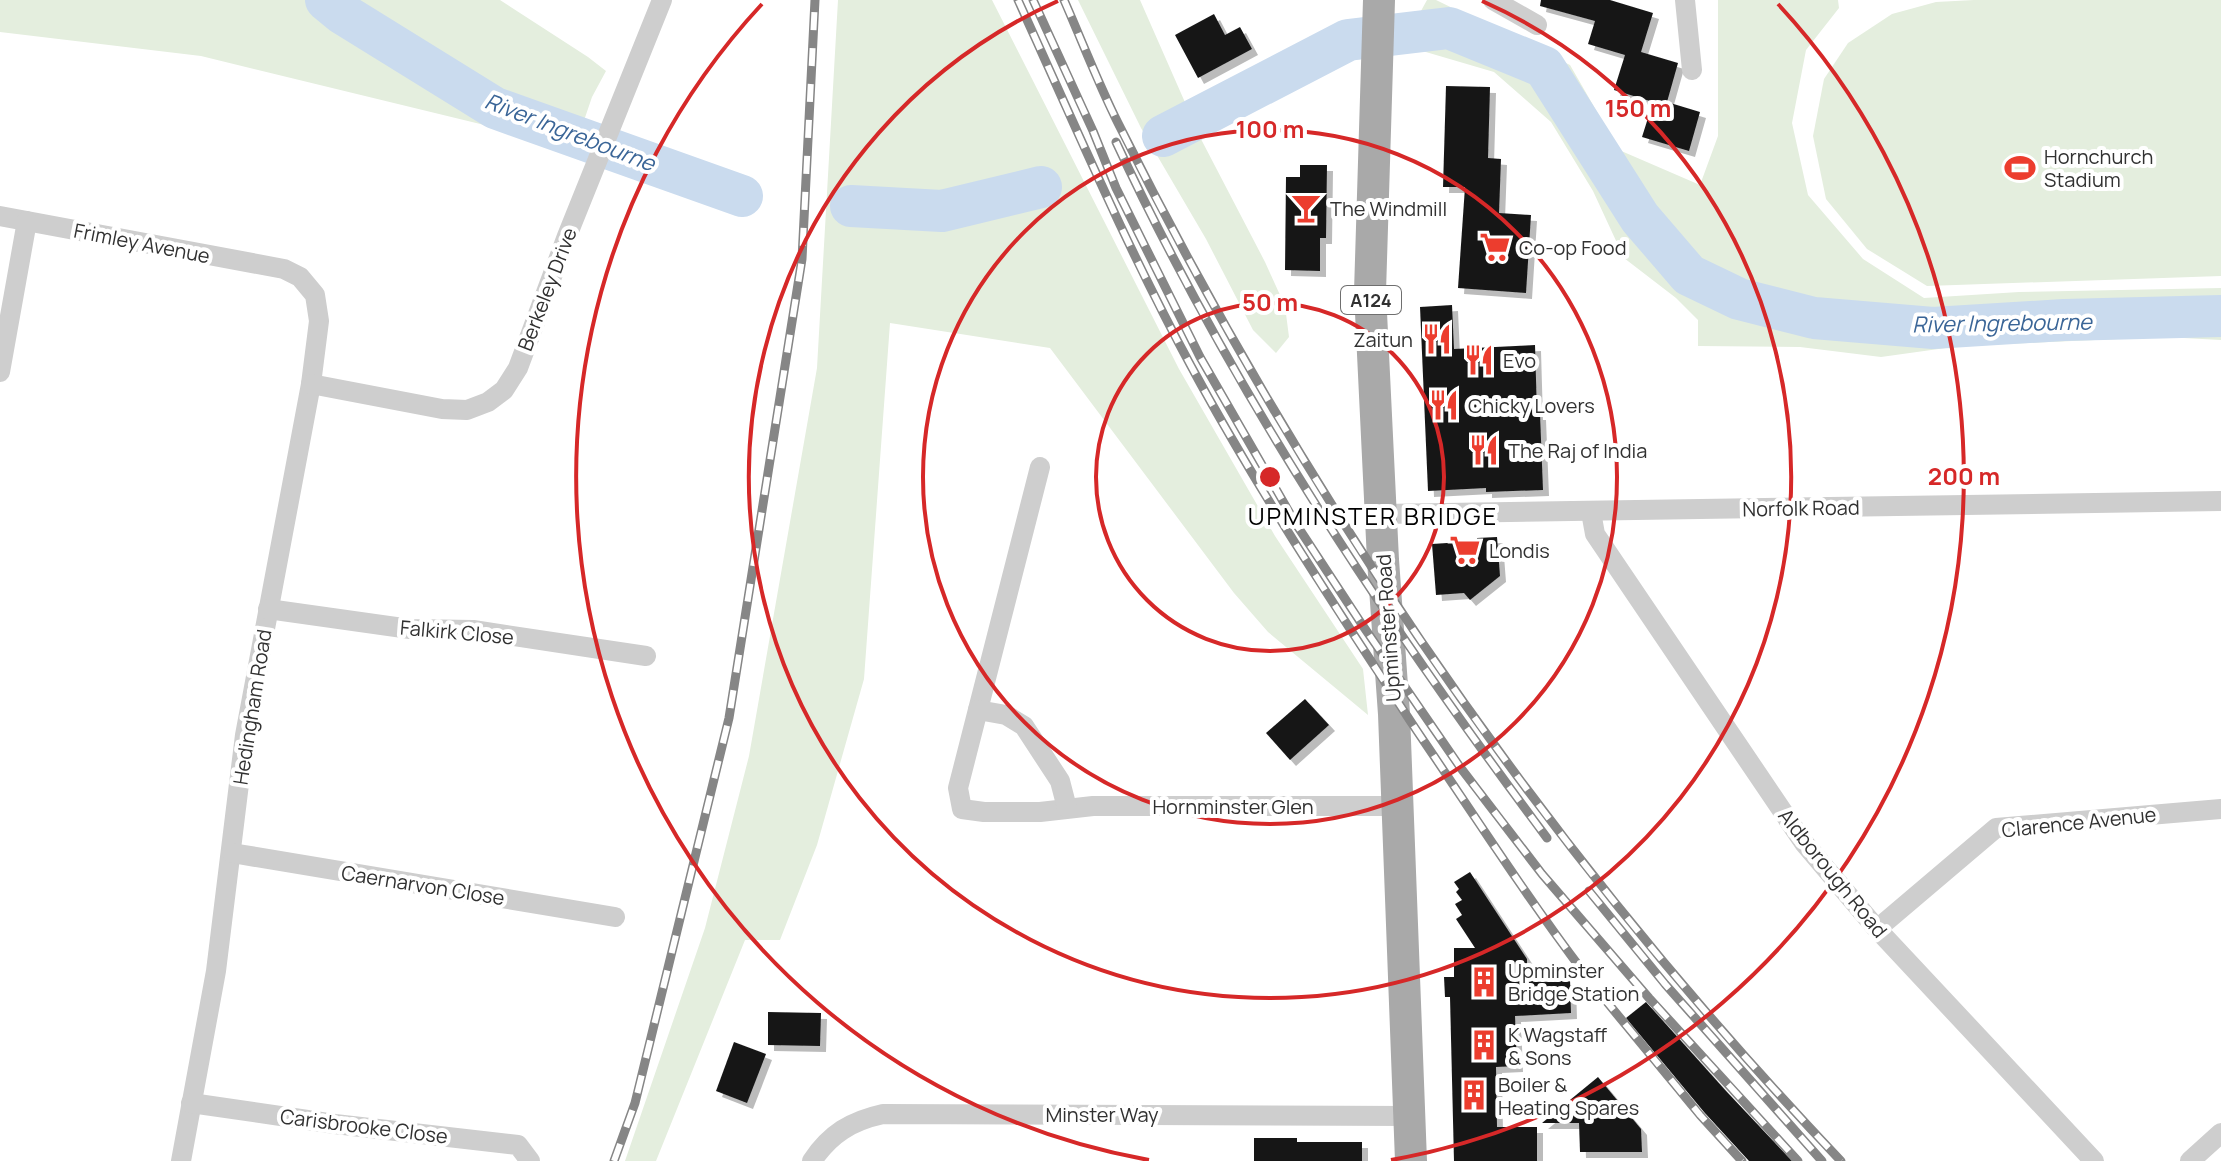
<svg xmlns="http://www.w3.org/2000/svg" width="2221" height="1161" font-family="Manrope,sans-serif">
  <defs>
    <filter id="shadow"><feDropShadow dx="6" dy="6" stdDeviation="0" flood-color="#0004"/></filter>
  </defs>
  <rect width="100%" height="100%" fill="#fff"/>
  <g fill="#e4eede">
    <polygon points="0,0 500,0 588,57 606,71 592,97 575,147 201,56 0,32"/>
    <polygon points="838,0 992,0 1179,369 1275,536 1363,669 1368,715 1268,632 1234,593 1050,348 890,323 864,679 817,845 780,940 745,940 656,1161 625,1161 705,928 749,756 817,368"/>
    <polygon points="1078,0 1140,0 1202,141 1265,262 1285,306 1289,337 1276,353 1253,330 1206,239 1141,128"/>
    <polygon points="1427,0 1436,0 1570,65 1619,150 1700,185 1718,136 1718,0 1838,0 1839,8 1806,50 1792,123 1808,195 1863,259 1924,298 2019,292 2221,288 2221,340 2165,337 1960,346 1881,357 1800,347 1698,346 1698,320 1676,298 1624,258 1593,191 1551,122 1494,72 1419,50 1416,20"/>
    <polygon points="1974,0 2221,0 2221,276 1927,286 1867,249 1826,199 1813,136 1824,79 1848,43 1892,14 1936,2"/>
  </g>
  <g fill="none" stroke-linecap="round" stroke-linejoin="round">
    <g stroke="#cadbee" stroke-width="42">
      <polyline points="326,0 343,14 495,108 742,196"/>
      <polyline points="1163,136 1348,40 1449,28 1544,67 1640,218 1689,275 1739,299 1814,318 1933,328 2064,320 2221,316"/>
      <polyline points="851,206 942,211 1041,187"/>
    </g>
  </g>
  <g fill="#181818" filter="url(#shadow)">
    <polygon points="1541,0 1610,0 1653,13 1641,52 1678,63 1667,102 1700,112 1689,151 1642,137 1653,102 1614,90 1625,55 1588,44 1595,21 1540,6"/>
    <polygon points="1214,14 1225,35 1240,27 1252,49 1198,78 1175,35"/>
    <polygon points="1446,86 1490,87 1488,158 1501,159 1499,213 1531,215 1526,293 1458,288 1465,187 1443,187"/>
    <polygon points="1300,165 1327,165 1326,238 1320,238 1320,271 1285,270 1286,177 1300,177"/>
    <polygon points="1452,305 1454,349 1535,345 1537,414 1540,414 1543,490 1486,492 1486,488 1428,491 1420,307"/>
    <polygon points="1497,537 1500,576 1470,600 1464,593 1436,595 1432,544 1477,541 1477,538"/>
    <polygon points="1305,699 1329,725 1290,760 1266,733"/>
    <polygon points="1470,872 1527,959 1527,979 1570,979 1571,1013 1515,1016 1517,1066 1496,1067 1497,1127 1537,1127 1537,1161 1454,1161 1450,997 1445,997 1444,977 1454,977 1454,948 1475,948 1456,919 1462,915 1455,904 1462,900 1456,892 1459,889 1454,882"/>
    <polygon points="1646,1002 1726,1091 1792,1161 1749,1161 1704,1112 1626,1018"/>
    <polygon points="768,1012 821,1013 820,1046 768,1045"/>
    <polygon points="734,1042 766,1054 747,1103 716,1091"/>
    <polygon points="1598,1077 1641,1129 1642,1152 1580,1152 1579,1123 1542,1123"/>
    <polygon points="1254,1138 1297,1138 1297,1142 1362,1142 1362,1161 1254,1161"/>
  </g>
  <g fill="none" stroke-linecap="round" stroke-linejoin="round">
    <g stroke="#cecece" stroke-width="20">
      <polyline points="1493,0 1537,25"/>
      <polyline points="1685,0 1692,70"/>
      <polyline points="0,216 284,269 300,277 315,295 319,321 311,384 245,735 216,971 181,1161"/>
      <polyline points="0,372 27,221"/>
      <polyline points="311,384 442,409 467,410 488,402 504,390 518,368 567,236 662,0"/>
      <polyline points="1040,467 958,788 962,809 984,812 1040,812 1093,806 1398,806"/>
      <polyline points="1591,512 1595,534 1804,843 1877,929 2094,1161"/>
      <polyline points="1380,514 2221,501"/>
      <polyline points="268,609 410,629 473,630 646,656"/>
      <polyline points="978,710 1006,715 1024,726 1060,781 1067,808"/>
      <polyline points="232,853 615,917"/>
      <polyline points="1877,929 1996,828 2221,809"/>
      <polyline points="191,1103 335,1124 518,1145 530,1161"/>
      <path d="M812 1161C830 1134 851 1121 883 1114L1410 1116"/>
      <polyline points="2190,1161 2221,1133"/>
    </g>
    <polyline stroke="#a9a9a9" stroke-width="32" points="1379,0 1370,292 1383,560 1394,714 1411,1161"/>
    <g stroke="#868686" stroke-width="9">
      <g id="rail">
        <path d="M1018 0C1074 123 1127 248 1191 366 1259 492 1338 611 1417 731 1472 812 1526 896 1585 974"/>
        <polyline points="1033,0 1093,131 1116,188 1200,357 1296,524 1361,623 1460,767 1542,874 1649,998 1798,1161"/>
        <path d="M1064 0C1082 41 1098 83 1118 123 1308 505 1547 852 1841 1161"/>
        <path d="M1116 142C1231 389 1384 620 1547 838"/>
        <polyline points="1589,891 1665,984 1822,1161"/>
        <polyline points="1602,996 1700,1115 1742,1161"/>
        <polyline points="614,1161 635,1103 729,718 802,259 815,0"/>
      </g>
    </g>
    <use href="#rail" stroke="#fff" stroke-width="6" stroke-dasharray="18" stroke-linecap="butt"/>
  </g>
  <g fill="none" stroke="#d62828" stroke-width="4">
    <circle cx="1270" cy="477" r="174"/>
    <circle cx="1270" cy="477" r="347"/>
    <path d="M1482 1A521 521 0 1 1 1058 1"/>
    <path d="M1149 1160A694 694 0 0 1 762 4M1778 4A694 694 0 0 1 1391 1160"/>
  </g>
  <defs>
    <g id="stadium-bare" transform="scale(2.4)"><path d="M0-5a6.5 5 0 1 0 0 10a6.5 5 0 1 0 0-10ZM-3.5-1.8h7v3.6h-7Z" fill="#ec3d2e" stroke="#fff" stroke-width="2.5" paint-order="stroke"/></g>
    <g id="bar-bare" transform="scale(2.4)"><path d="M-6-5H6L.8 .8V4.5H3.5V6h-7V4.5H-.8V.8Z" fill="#ec3d2e" stroke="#fff" stroke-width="2.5" paint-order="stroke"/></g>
    <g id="supermarket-bare" transform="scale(2.4)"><path d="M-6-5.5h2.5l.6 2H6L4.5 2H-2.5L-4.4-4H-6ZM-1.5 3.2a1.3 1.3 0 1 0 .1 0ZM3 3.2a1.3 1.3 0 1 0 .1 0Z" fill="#ec3d2e" stroke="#fff" stroke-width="2.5" paint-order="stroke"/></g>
    <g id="restaurant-bare" transform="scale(2.4)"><path d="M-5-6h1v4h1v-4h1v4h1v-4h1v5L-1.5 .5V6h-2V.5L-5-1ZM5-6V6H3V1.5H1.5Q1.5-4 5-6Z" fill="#ec3d2e" stroke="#fff" stroke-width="2.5" paint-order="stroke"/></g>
    <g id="building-bare" transform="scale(2.4)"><path d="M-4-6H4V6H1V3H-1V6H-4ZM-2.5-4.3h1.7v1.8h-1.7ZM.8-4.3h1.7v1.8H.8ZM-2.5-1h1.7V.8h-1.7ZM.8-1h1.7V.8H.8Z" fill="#ec3d2e" stroke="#fff" stroke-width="2.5" paint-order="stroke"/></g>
  </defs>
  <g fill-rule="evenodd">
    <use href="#stadium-bare" x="2020" y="168"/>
    <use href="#bar-bare" x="1306" y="208"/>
    <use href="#supermarket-bare" x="1495" y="247"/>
    <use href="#restaurant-bare" x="1437" y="339"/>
    <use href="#restaurant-bare" x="1479" y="360"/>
    <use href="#restaurant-bare" x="1444" y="405"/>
    <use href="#restaurant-bare" x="1484" y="450"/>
    <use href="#supermarket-bare" x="1465" y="550"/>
    <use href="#building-bare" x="1484" y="982"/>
    <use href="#building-bare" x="1484" y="1045"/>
    <use href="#building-bare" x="1474" y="1095"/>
  </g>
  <g text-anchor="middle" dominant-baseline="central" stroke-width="8" stroke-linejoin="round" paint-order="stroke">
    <rect fill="#fff" stroke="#6f6f6f" stroke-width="2" x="1341" y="286" width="60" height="28" rx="6"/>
    <g font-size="18" font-weight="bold" fill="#313131">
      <text x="1371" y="300">A124</text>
    </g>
    <g font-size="20" fill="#313131" stroke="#fff" text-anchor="start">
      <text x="2044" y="156">Hornchurch<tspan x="2044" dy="23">Stadium</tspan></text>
      <text x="1330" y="208">The Windmill</text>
      <text x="1519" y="247">Co-op Food</text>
      <text x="1413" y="339" text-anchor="end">Zaitun</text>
      <text x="1503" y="360">Evo</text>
      <text x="1468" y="405">Chicky Lovers</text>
      <text x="1508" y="450">The Raj of India</text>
      <text x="1489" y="550">Londis</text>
      <text x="1508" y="970">Upminster<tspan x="1508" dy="23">Bridge Station</tspan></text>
      <text x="1508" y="1034">K Wagstaff<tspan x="1508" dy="23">&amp; Sons</tspan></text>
      <text x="1498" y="1084">Boiler &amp;<tspan x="1498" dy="23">Heating Spares</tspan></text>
    </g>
    <g font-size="20" fill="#313131" stroke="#fff">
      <text transform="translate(142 243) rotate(11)">Frimley Avenue</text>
      <text transform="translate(547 289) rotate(-69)">Berkeley Drive</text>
      <text transform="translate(1801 508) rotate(-1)">Norfolk Road</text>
      <text transform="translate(1388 628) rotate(-94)">Upminster Road</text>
      <text transform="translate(457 632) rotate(5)">Falkirk Close</text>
      <text transform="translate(252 707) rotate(-81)">Hedingham Road</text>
      <text x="1233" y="806">Hornminster Glen</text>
      <text transform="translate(2079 822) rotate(-6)">Clarence Avenue</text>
      <text transform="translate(1833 873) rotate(51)">Aldborough Road</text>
      <text transform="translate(423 885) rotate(9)">Caernarvon Close</text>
      <text x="1102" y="1114">Minster Way</text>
      <text transform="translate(364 1126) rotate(7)">Carisbrooke Close</text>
    </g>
    <g font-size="22" font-style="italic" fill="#3a6597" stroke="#fff">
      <text transform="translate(570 132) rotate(21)">River Ingrebourne</text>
      <text transform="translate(2002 323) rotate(-1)">River Ingrebourne</text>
    </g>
    <g font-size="24" letter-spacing="2" fill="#000" stroke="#fff">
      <text x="1373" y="515">UPMINSTER BRIDGE</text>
    </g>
  </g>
  <circle cx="1270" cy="477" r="12" fill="#d62828" stroke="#fff" stroke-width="4"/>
  <g font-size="24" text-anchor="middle" font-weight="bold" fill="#d62828" stroke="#fff" stroke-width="8" stroke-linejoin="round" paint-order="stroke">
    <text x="1638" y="117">150 m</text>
    <text x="1270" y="138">100 m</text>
    <text x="1270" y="311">50 m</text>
    <text x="1964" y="485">200 m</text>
  </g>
</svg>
